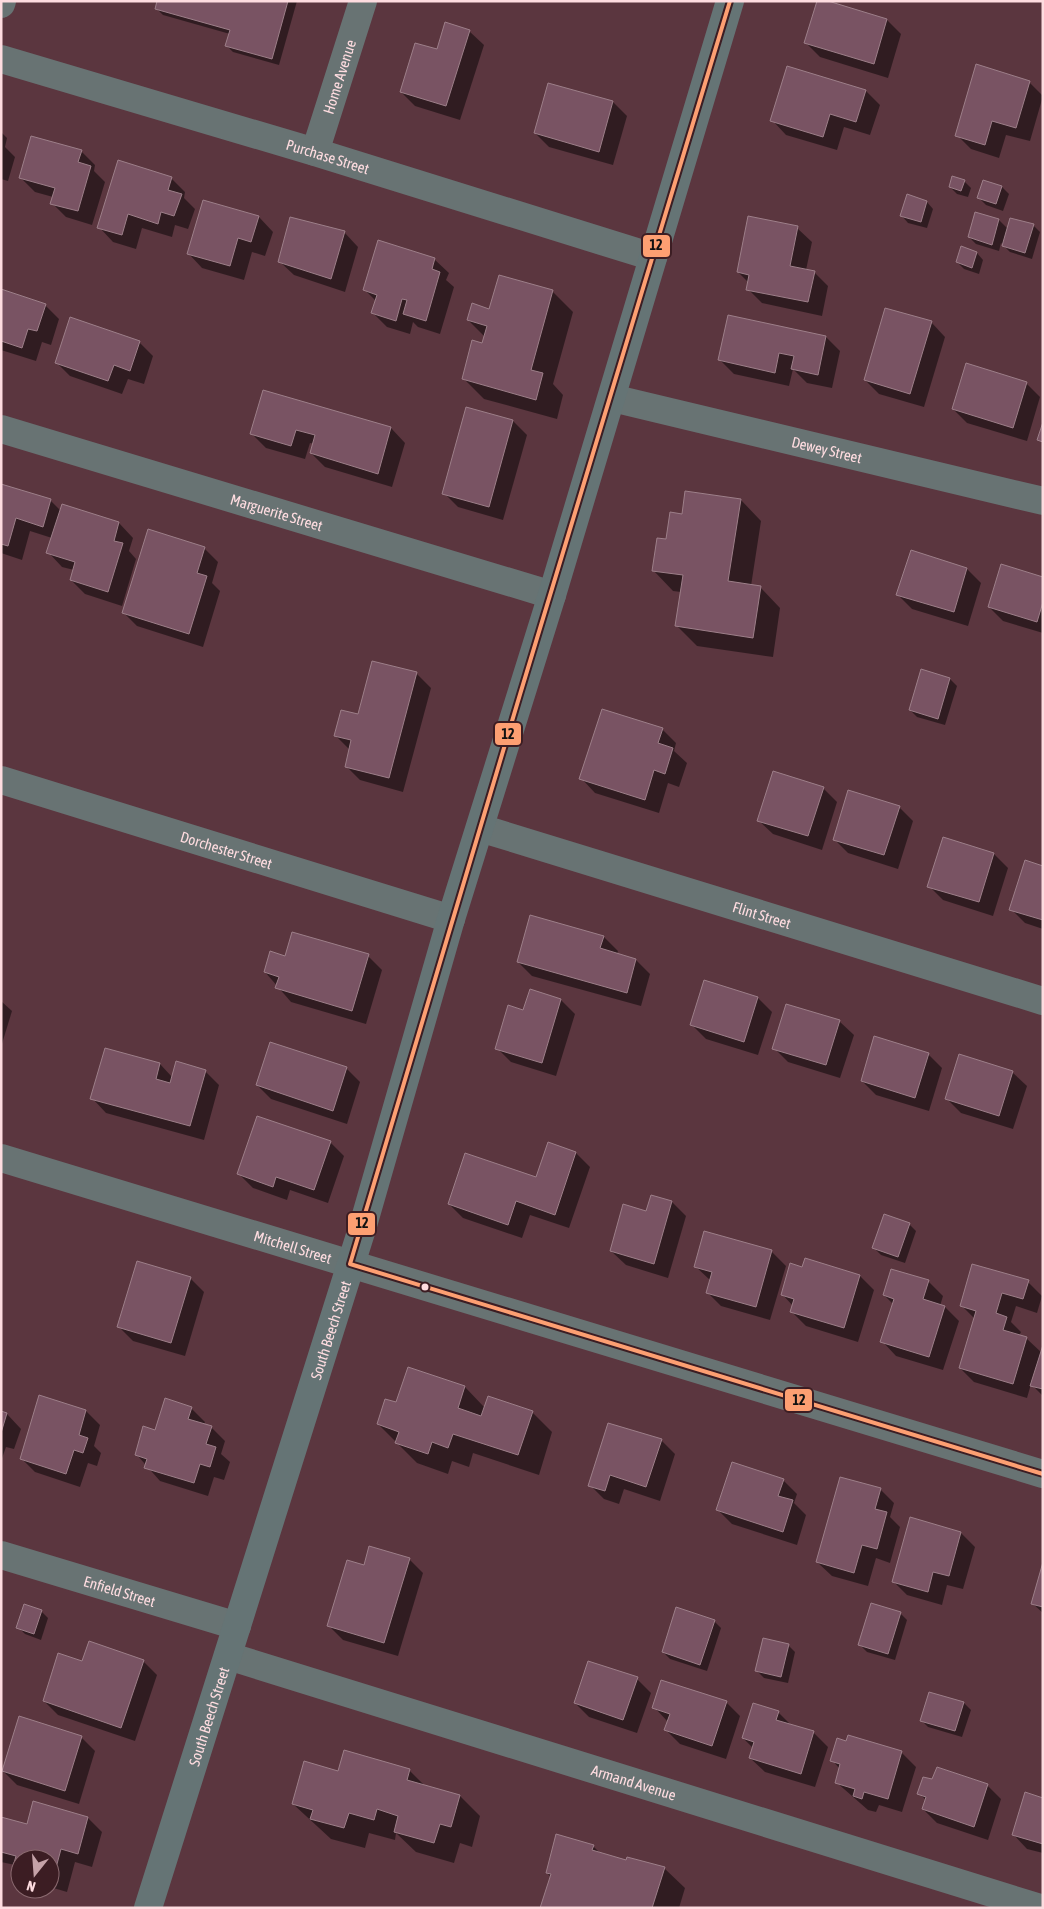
<svg xmlns="http://www.w3.org/2000/svg" width="1044" height="1909" font-family="'Asap Condensed',sans-serif">
  <rect width="100%" height="100%" fill="#5b363f"/>
  <g fill="#0007">
    <polygon points="158,1 297,1 279,65 233,52 226,45 230,34 163,15 156,8"/>
    <polygon points="824,1 887,20 901,34 888,78 820,57 806,43"/>
    <polygon points="469,31 484,45 460,120 415,106 401,92 438,51"/>
    <polygon points="1029,82 1043,96 1030,141 1006,135 999,158 971,149 957,135"/>
    <polygon points="549,84 613,102 627,116 613,165 549,147 535,133"/>
    <polygon points="866,91 880,105 870,135 844,127 837,150 786,135 772,120"/>
    <polygon points="1,132 7,138 5,147 15,157 8,181 1,179"/>
    <polygon points="81,151 95,165 94,171 105,182 92,225 66,217 52,203 53,197 35,192 21,178"/>
    <polygon points="171,178 185,192 184,198 195,209 188,229 175,225 172,237 142,228 136,249 113,242 99,227"/>
    <polygon points="964,181 971,188 968,197 957,194 950,187"/>
    <polygon points="984,182 1002,187 1009,194 1003,211 986,205 979,198"/>
    <polygon points="204,201 259,217 273,232 265,256 252,252 244,280 202,268 188,253"/>
    <polygon points="927,202 933,209 927,228 908,223 902,216"/>
    <polygon points="976,213 999,220 1008,229 1033,225 1040,232 1032,259 1010,252 1001,243 999,251 976,244 969,237"/>
    <polygon points="797,228 812,242 806,270 814,272 828,286 822,316 762,303 748,289 749,283 738,272"/>
    <polygon points="344,232 358,247 345,292 294,275 279,261"/>
    <polygon points="977,253 983,260 979,274 964,269 957,262"/>
    <polygon points="434,259 449,273 446,280 454,287 440,334 418,327 413,322 410,334 387,327 373,313 376,301 365,290"/>
    <polygon points="1,290 45,305 59,319 51,345 42,342 36,361 1,350"/>
    <polygon points="552,291 573,312 553,384 563,395 557,419 484,399 463,378 483,345 485,337 468,320 490,310"/>
    <polygon points="931,322 945,337 924,407 879,394 865,380"/>
    <polygon points="826,337 840,351 832,388 807,383 793,369 789,386 734,374 720,360"/>
    <polygon points="139,342 153,356 144,384 128,379 122,394 70,376 56,362"/>
    <polygon points="1026,383 1040,397 1027,441 967,423 953,409"/>
    <polygon points="264,391 391,428 405,443 392,487 325,467 311,453 314,444 310,443 305,459 266,448 252,434"/>
    <polygon points="513,421 527,435 503,520 458,507 444,493"/>
    <polygon points="1,485 50,500 61,511 63,506 119,523 133,538 129,551 136,559 122,606 85,594 71,580 74,570 62,567 48,552 52,538 30,531 22,560 1,553"/>
    <polygon points="741,500 761,521 751,586 760,587 780,608 773,657 697,646 676,625 681,592 673,591 653,570 683,515"/>
    <polygon points="204,548 218,562 212,583 220,591 203,647 137,626 123,612"/>
    <polygon points="967,569 981,583 968,626 912,609 898,595"/>
    <polygon points="1043,578 1043,633 1003,621 989,607"/>
    <polygon points="373,662 417,674 431,688 403,792 360,780 346,766 349,749 335,735 358,716"/>
    <polygon points="922,671 950,679 957,686 945,725 917,717 910,710"/>
    <polygon points="662,729 676,743 674,751 687,763 679,787 668,783 659,813 595,793 581,778"/>
    <polygon points="823,788 837,802 822,850 773,834 758,820"/>
    <polygon points="899,807 913,821 898,869 848,853 834,839"/>
    <polygon points="994,854 1008,868 993,916 943,900 929,886"/>
    <polygon points="1043,867 1043,929 1025,923 1011,909"/>
    <polygon points="604,937 618,951 617,954 636,960 650,974 641,1006 532,976 518,962"/>
    <polygon points="368,956 382,970 366,1024 291,1002 265,972"/>
    <polygon points="531,991 561,1000 575,1014 556,1076 511,1062 497,1048 524,1012"/>
    <polygon points="758,998 772,1012 758,1055 706,1039 692,1025"/>
    <polygon points="1,1001 12,1011 1,1047"/>
    <polygon points="839,1021 854,1035 840,1078 788,1062 774,1048"/>
    <polygon points="928,1054 942,1068 929,1111 876,1095 862,1081"/>
    <polygon points="160,1064 173,1078 205,1071 219,1085 204,1140 106,1113 92,1098"/>
    <polygon points="346,1068 360,1082 347,1124 271,1099 257,1085"/>
    <polygon points="1012,1072 1027,1086 1013,1129 961,1113 947,1099"/>
    <polygon points="330,1142 344,1156 328,1203 290,1190 287,1200 253,1188 239,1174"/>
    <polygon points="576,1153 590,1167 569,1228 530,1215 522,1238 463,1218 449,1204 536,1178"/>
    <polygon points="672,1202 686,1216 668,1278 626,1265 611,1251 647,1213"/>
    <polygon points="909,1224 916,1231 905,1263 881,1255 874,1248"/>
    <polygon points="705,1233 772,1252 786,1266 770,1320 721,1306 707,1292 711,1281 695,1266"/>
    <polygon points="860,1276 874,1290 858,1342 806,1326 792,1312 793,1306 782,1294"/>
    <polygon points="190,1278 204,1292 185,1356 133,1341 119,1327"/>
    <polygon points="929,1282 943,1296 940,1306 945,1307 959,1321 943,1370 896,1356 882,1341 893,1304 884,1295"/>
    <polygon points="1028,1282 1042,1296 1037,1313 1016,1306 1011,1322 1021,1332 1019,1336 1026,1338 1042,1353 1043,1349 1043,1396 1031,1384 1027,1398 974,1382 960,1368 975,1319 961,1305"/>
    <polygon points="408,1369 465,1387 485,1408 532,1412 552,1432 539,1475 473,1453 469,1467 452,1461 448,1474 417,1463 378,1424 397,1404"/>
    <polygon points="191,1408 205,1422 204,1425 211,1427 225,1441 221,1454 230,1462 224,1480 214,1477 208,1496 160,1481 137,1455 156,1432"/>
    <polygon points="86,1411 100,1425 94,1446 101,1453 97,1466 88,1463 80,1487 35,1472 21,1458"/>
    <polygon points="1,1413 7,1414 21,1429 14,1449 6,1447 1,1461"/>
    <polygon points="661,1440 675,1454 660,1501 624,1489 619,1504 604,1499 590,1485"/>
    <polygon points="783,1480 797,1494 794,1503 806,1515 797,1545 732,1524 718,1510"/>
    <polygon points="880,1489 894,1503 890,1517 900,1527 890,1563 876,1558 868,1586 832,1576 817,1562"/>
    <polygon points="961,1533 975,1547 963,1589 947,1585 942,1605 907,1595 893,1581"/>
    <polygon points="409,1559 423,1573 398,1656 343,1640 329,1626 365,1566"/>
    <polygon points="1043,1567 1043,1613 1032,1603"/>
    <polygon points="41,1611 48,1618 41,1640 25,1634 18,1627"/>
    <polygon points="900,1613 907,1620 895,1660 867,1652 860,1645"/>
    <polygon points="714,1621 721,1628 707,1671 670,1659 663,1652"/>
    <polygon points="788,1645 795,1652 788,1683 764,1678 757,1671"/>
    <polygon points="143,1661 157,1675 135,1741 58,1715 44,1701 83,1663"/>
    <polygon points="637,1679 651,1693 637,1733 589,1717 575,1703"/>
    <polygon points="726,1702 740,1716 726,1759 680,1744 666,1730 668,1722 654,1707"/>
    <polygon points="964,1703 971,1710 962,1737 928,1727 921,1720"/>
    <polygon points="778,1712 792,1726 814,1733 828,1747 815,1787 765,1772 750,1758 753,1748 743,1738"/>
    <polygon points="81,1737 95,1751 79,1804 17,1785 3,1771"/>
    <polygon points="848,1737 902,1753 916,1767 902,1812 879,1805 876,1812 868,1810 836,1782 840,1769 832,1760 847,1743"/>
    <polygon points="409,1770 425,1786 460,1796 480,1816 472,1847 460,1843 454,1863 416,1852 396,1833 395,1840 369,1833 365,1848 331,1839 293,1804 338,1772"/>
    <polygon points="933,1781 987,1785 1001,1799 988,1840 937,1823 923,1809 926,1800 919,1793"/>
    <polygon points="1043,1799 1043,1853 1027,1849 1013,1834"/>
    <polygon points="1,1818 28,1826 88,1818 102,1832 92,1867 75,1862 67,1892 50,1887 50,1859 20,1859 20,1873 15,1865 1,1862"/>
    <polygon points="593,1846 601,1854 627,1862 664,1868 685,1888 679,1908 542,1908 551,1877 547,1873"/>
  </g>
  <g fill="#795363" stroke="#9d7f89">
    <polygon points="157,1 288,1 272,59 225,46 230,30 155,9"/>
    <polygon points="817,1 828,1 887,19 874,64 804,43"/>
    <polygon points="445,22 470,30 446,106 400,92 415,43 437,49"/>
    <polygon points="976,64 1030,81 1016,128 992,121 985,145 955,136"/>
    <polygon points="787,66 866,90 856,122 830,114 823,137 770,121"/>
    <polygon points="548,83 613,101 599,152 534,133"/>
    <polygon points="31,136 82,150 78,162 91,166 78,211 50,204 55,188 19,178"/>
    <polygon points="118,160 172,177 168,190 182,194 174,216 161,212 158,224 128,214 122,235 97,228"/>
    <polygon points="952,176 965,180 961,191 949,187"/>
    <polygon points="983,180 1002,186 996,204 977,198"/>
    <polygon points="907,194 927,201 921,222 900,216"/>
    <polygon points="203,200 259,216 251,242 238,238 230,266 187,254"/>
    <polygon points="975,212 999,219 992,245 968,237"/>
    <polygon points="748,216 798,226 790,266 815,271 808,302 746,290 749,275 737,272"/>
    <polygon points="290,217 345,231 331,279 278,262"/>
    <polygon points="1010,218 1034,224 1025,253 1002,246"/>
    <polygon points="378,240 435,258 432,269 440,272 426,321 403,314 407,300 402,299 396,321 371,313 377,295 363,290"/>
    <polygon points="961,246 977,252 972,268 956,262"/>
    <polygon points="499,275 553,290 531,370 543,373 536,400 462,379 472,340 482,343 487,326 467,320 472,303 489,309"/>
    <polygon points="1,289 46,304 37,331 28,329 22,348 1,341"/>
    <polygon points="885,308 932,321 910,394 864,380"/>
    <polygon points="728,315 826,336 818,375 791,369 794,356 779,353 775,373 718,360"/>
    <polygon points="70,317 140,341 130,371 114,365 108,381 55,363"/>
    <polygon points="966,363 1027,382 1013,428 952,409"/>
    <polygon points="263,390 391,427 378,474 310,453 315,435 296,430 291,446 250,434"/>
    <polygon points="466,407 513,420 489,507 442,494"/>
    <polygon points="1043,422 1043,442 1037,440"/>
    <polygon points="1,484 51,499 43,527 16,518 8,546 1,544"/>
    <polygon points="685,491 741,499 728,581 761,586 753,638 675,626 683,575 652,571 657,538 666,539 670,512 682,514"/>
    <polygon points="62,504 119,522 114,541 123,543 108,592 70,580 75,562 46,553"/>
    <polygon points="148,529 205,547 197,573 207,576 189,634 122,613"/>
    <polygon points="911,550 967,568 954,612 896,595"/>
    <polygon points="1001,564 1043,577 1043,602 1037,622 988,607"/>
    <polygon points="372,661 417,672 389,778 345,767 351,740 334,736 341,710 358,714"/>
    <polygon points="921,669 950,678 938,719 909,710"/>
    <polygon points="602,709 663,728 658,743 673,748 665,774 654,770 645,800 579,779"/>
    <polygon points="773,771 824,787 808,836 757,821"/>
    <polygon points="848,790 900,806 884,855 833,840"/>
    <polygon points="943,837 994,853 979,902 927,887"/>
    <polygon points="1025,860 1043,866 1043,920 1009,910"/>
    <polygon points="530,915 604,936 600,948 636,959 627,993 517,962"/>
    <polygon points="292,932 369,954 352,1011 275,988 279,977 264,972 270,951 285,956"/>
    <polygon points="704,980 758,997 744,1042 690,1025"/>
    <polygon points="530,989 561,999 542,1063 495,1049 508,1005 523,1010"/>
    <polygon points="786,1004 840,1020 826,1065 772,1049"/>
    <polygon points="874,1036 929,1053 915,1098 861,1081"/>
    <polygon points="270,1042 347,1067 333,1111 256,1085"/>
    <polygon points="105,1048 160,1063 156,1079 170,1083 176,1061 206,1070 190,1126 90,1099"/>
    <polygon points="959,1054 1013,1071 999,1116 945,1099"/>
    <polygon points="257,1116 331,1141 314,1190 276,1177 273,1187 237,1174"/>
    <polygon points="548,1142 576,1152 555,1215 516,1201 508,1225 448,1204 465,1153 536,1177"/>
    <polygon points="651,1195 672,1201 654,1264 610,1251 623,1204 646,1211"/>
    <polygon points="884,1214 910,1223 898,1257 872,1248"/>
    <polygon points="704,1231 772,1250 756,1307 706,1293 712,1272 694,1267"/>
    <polygon points="805,1258 860,1275 844,1328 790,1312 794,1299 781,1295 790,1263 802,1267"/>
    <polygon points="137,1261 191,1277 171,1343 117,1327"/>
    <polygon points="972,1264 1029,1280 1023,1299 1002,1293 996,1313 1007,1317 1003,1330 1027,1337 1013,1384 959,1368 976,1311 960,1306"/>
    <polygon points="891,1269 929,1280 923,1299 945,1306 929,1357 880,1342 894,1299 883,1295"/>
    <polygon points="1043,1345 1043,1389 1030,1386"/>
    <polygon points="408,1367 465,1386 458,1408 481,1416 488,1396 533,1411 518,1455 453,1434 448,1448 432,1442 428,1454 395,1443 399,1432 377,1424 385,1399 396,1402"/>
    <polygon points="39,1395 86,1410 79,1435 88,1438 83,1453 74,1450 66,1474 20,1459"/>
    <polygon points="165,1398 192,1407 188,1419 212,1426 206,1444 216,1447 210,1467 200,1464 194,1483 144,1468 147,1459 135,1455 143,1426 155,1430"/>
    <polygon points="1,1411 7,1413 1,1433"/>
    <polygon points="608,1423 662,1439 646,1487 610,1475 605,1491 588,1486"/>
    <polygon points="732,1462 784,1479 778,1496 793,1500 783,1532 716,1510"/>
    <polygon points="840,1477 881,1488 875,1509 887,1512 877,1549 862,1545 854,1573 816,1562"/>
    <polygon points="910,1517 961,1532 949,1576 933,1572 928,1592 892,1582"/>
    <polygon points="369,1546 410,1558 384,1643 327,1626 347,1560 364,1565"/>
    <polygon points="1043,1562 1043,1607 1031,1604"/>
    <polygon points="871,1603 901,1612 888,1654 858,1645"/>
    <polygon points="24,1604 42,1610 34,1634 16,1628"/>
    <polygon points="676,1607 715,1620 700,1665 662,1652"/>
    <polygon points="763,1638 789,1644 781,1677 755,1671"/>
    <polygon points="89,1641 144,1660 121,1728 43,1701 58,1653 82,1661"/>
    <polygon points="588,1661 638,1677 623,1720 574,1703"/>
    <polygon points="661,1680 727,1701 712,1746 664,1730 670,1714 652,1708"/>
    <polygon points="929,1692 964,1702 955,1731 920,1721"/>
    <polygon points="753,1703 779,1711 776,1720 814,1731 801,1774 749,1758 754,1742 742,1738"/>
    <polygon points="19,1716 82,1736 65,1791 2,1771"/>
    <polygon points="848,1735 902,1751 888,1799 864,1792 862,1799 853,1796 855,1789 835,1783 840,1764 830,1761 837,1738 846,1741"/>
    <polygon points="344,1750 410,1769 407,1780 460,1795 451,1827 440,1824 434,1843 394,1832 398,1816 377,1809 374,1820 349,1813 344,1828 310,1819 313,1810 292,1804 304,1761 338,1771"/>
    <polygon points="937,1767 988,1784 974,1827 922,1809 926,1797 917,1794 923,1777 932,1779"/>
    <polygon points="1025,1792 1043,1798 1043,1844 1012,1835"/>
    <polygon points="33,1801 88,1817 78,1854 61,1849 53,1879 50,1878 50,1859 20,1859 20,1869 13,1867 16,1856 1,1852 1,1817 27,1824"/>
    <polygon points="556,1834 594,1845 592,1850 626,1860 627,1857 665,1867 652,1908 540,1908 551,1874 546,1873"/>
  </g>
  <g fill="none" stroke-linecap="round" stroke-linejoin="round">
    <g stroke="#687373" stroke-width="28">
      <polyline points="1,4 2,1"/>
      <path id="s1" d="M1 59 315 152 653 257"/>
      <path id="s2" d="M315 152 363 1"/>
      <path id="s3" d="M612 398 1043 501"/>
      <path id="s4" d="M1 429 552 595"/>
      <path id="s5" d="M1 780 451 919"/>
      <path id="s6" d="M480 828 1043 1001"/>
      <path id="s7" d="M1 1158 1043 1474"/>
      <path id="s8" d="M1 1555 237 1626"/>
      <path id="s9" d="M228 1656 1040 1908"/>
    </g>
    <path stroke="#657475" stroke-width="28" id="s10" d="M148 1908 362 1229 451 919 552 595 730 1"/>
    <g stroke="#3c1d23" stroke-width="8">
      <path id="bus-1" d="M730 1C604 422 473 842 350 1264L1043 1474"/>
    </g>
    <use href="#bus-1" stroke="#fd9f72" stroke-width="4"/>
  </g>
  <circle fill="#fedce0" stroke="#3c1d23" stroke-width="2" cx="425" cy="1287" r="4.5"/>
  <g text-anchor="middle" dominant-baseline="central" stroke-width="4" stroke-linejoin="round" paint-order="stroke">
    <g font-size="15" fill="#fedce0" stroke="#3c1d23">
      <text stroke="none"><textPath href="#s2" startOffset="79">Home Avenue</textPath></text>
      <text stroke="none"><textPath href="#s1" startOffset="341">Purchase Street</textPath></text>
      <text stroke="none"><textPath href="#s3" startOffset="221">Dewey Street</textPath></text>
      <text stroke="none"><textPath href="#s4" startOffset="288">Marguerite Street</textPath></text>
      <text stroke="none"><textPath href="#s5" startOffset="236">Dorchester Street</textPath></text>
      <text stroke="none"><textPath href="#s6" startOffset="295">Flint Street</textPath></text>
      <text stroke="none"><textPath href="#s7" startOffset="305">Mitchell Street</textPath></text>
      <text stroke="none"><textPath href="#s10" startOffset="606">South Beech Street</textPath></text>
      <text stroke="none"><textPath href="#s8" startOffset="124">Enfield Street</textPath></text>
      <text stroke="none"><textPath href="#s10" startOffset="201">South Beech Street</textPath></text>
      <text stroke="none"><textPath href="#s9" startOffset="425">Armand Avenue</textPath></text>
    </g>
  </g>
  <g stroke="#3c1d23" stroke-width="2">
    <rect x="642" y="234" width="29" height="24" rx="5" fill="#fd9f72"/>
    <rect x="494" y="722" width="28" height="24" rx="5" fill="#fd9f72"/>
    <rect x="347" y="1212" width="29" height="24" rx="5" fill="#fd9f72"/>
    <rect x="784" y="1388" width="29" height="24" rx="5" fill="#fd9f72"/>
  </g>
  <g font-size="14" text-anchor="middle" font-weight="bold" fill="#111">
    <text x="656" y="250">12</text>
    <text x="508" y="739">12</text>
    <text x="362" y="1228">12</text>
    <text x="799" y="1405">12</text>
  </g>
  <rect width="1044" height="1909" fill="none" stroke="#fedce0" stroke-width="5"/>
  <g transform="translate(35 1874) rotate(197)"><circle r="24" fill="#3c1d23" stroke="#8a696f"/>
  <path d="M0-4L9 19L0 12L-9 19Z" fill="#c5a2a8"/>
  <text y="-8" font-size="14" font-weight="bold" text-anchor="middle" fill="#fedce0">N</text>
  </g>
</svg>
